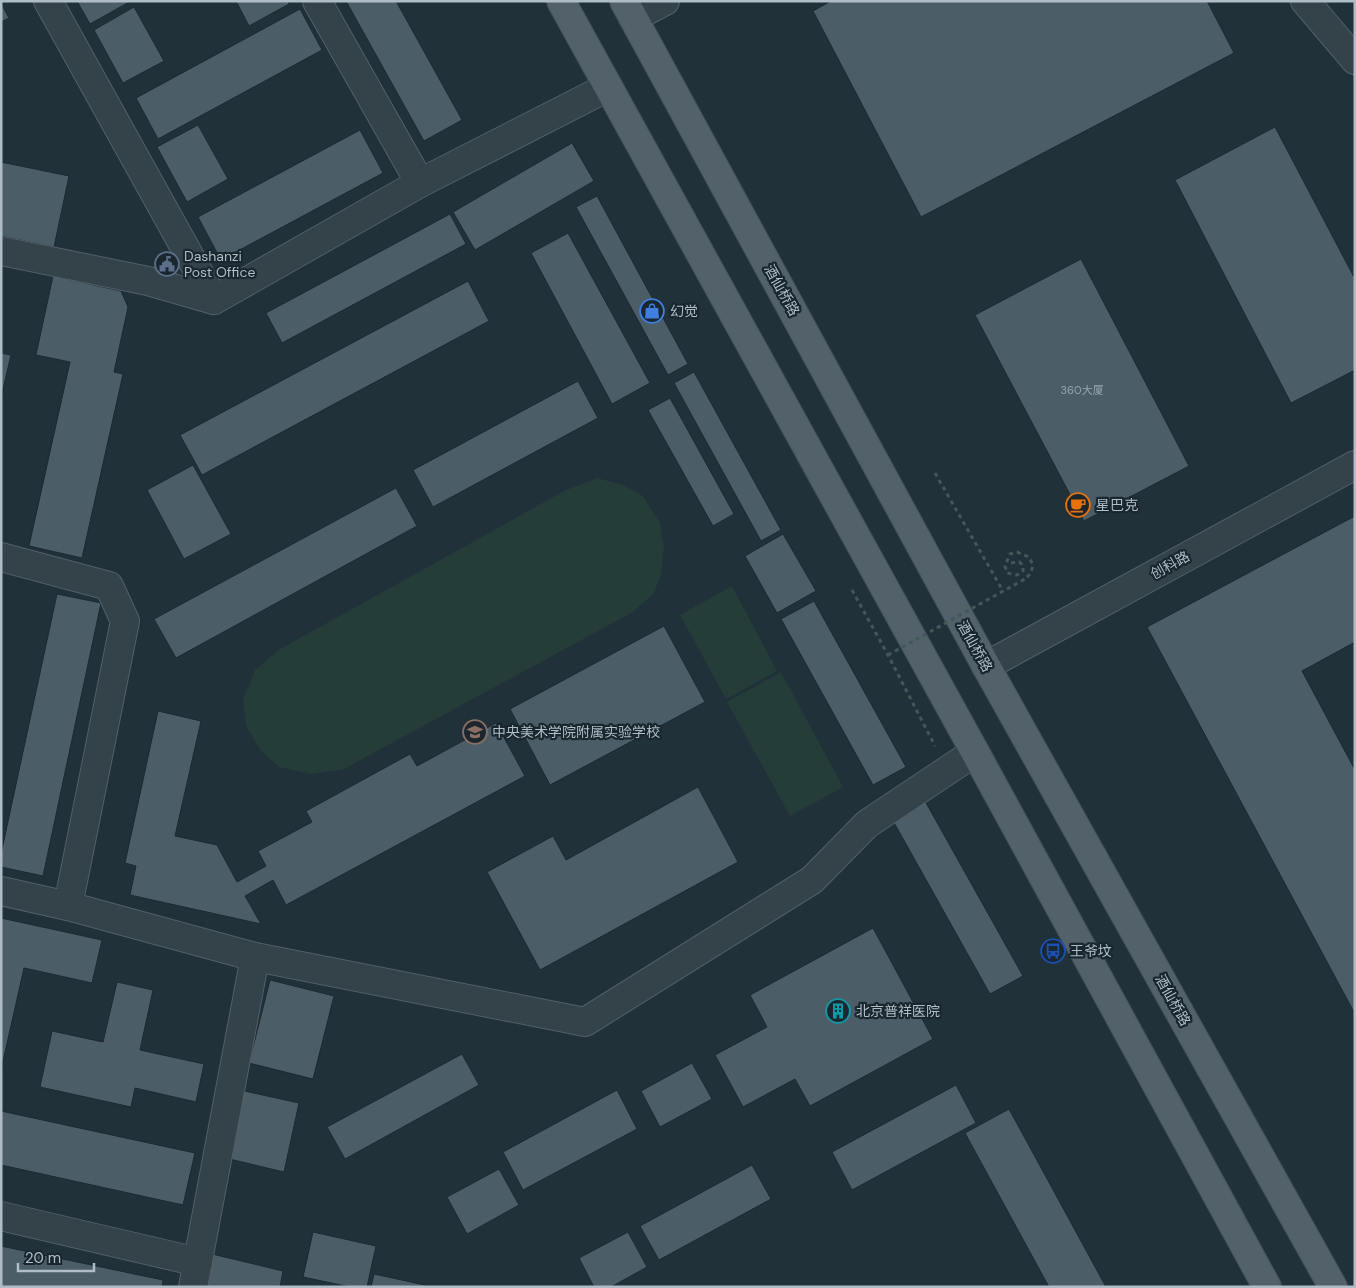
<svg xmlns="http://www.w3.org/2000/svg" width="1356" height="1288" font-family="'DM Sans','Noto Sans SC',sans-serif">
  <rect width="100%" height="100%" fill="#21313a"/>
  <g fill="#243d39">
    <polygon points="597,478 623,485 643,496 660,523 664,548 661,574 654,593 633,612 344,769 312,774 279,767 261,751 246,726 243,700 255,670 280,649 566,490"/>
    <polygon points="732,586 777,671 726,699 680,615"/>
    <polygon points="781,672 843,787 790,816 727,702"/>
  </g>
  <g fill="#4b5e68" stroke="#1c2931">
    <polygon points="77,1 131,1 90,24"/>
    <polygon points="236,1 288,1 289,4 249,26"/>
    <polygon points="346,1 396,1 462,120 424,141"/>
    <polygon points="831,1 1207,1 1234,53 921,217 813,11"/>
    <polygon points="1,3 9,18 1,22"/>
    <polygon points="134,7 164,61 123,83 94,30"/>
    <polygon points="300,9 322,50 158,139 136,98"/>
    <polygon points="198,125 228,179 187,202 157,147"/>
    <polygon points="1275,127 1355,279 1355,370 1291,403 1175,180"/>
    <polygon points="360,130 383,173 221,260 198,217"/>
    <polygon points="572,143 594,181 475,250 453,212"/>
    <polygon points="1,162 69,176 54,247 1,236"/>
    <polygon points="597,196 688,364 668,375 576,207"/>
    <polygon points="450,214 466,244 282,343 266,313"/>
    <polygon points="568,233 650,383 612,404 531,253"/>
    <polygon points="1081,259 1189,466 1084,521 975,315"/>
    <polygon points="53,276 121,291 128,307 114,372 123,374 82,558 29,546 70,362 36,355"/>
    <polygon points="468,281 489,321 202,475 180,435"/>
    <polygon points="1,353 11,355 1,398"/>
    <polygon points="694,372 781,530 761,541 674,383"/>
    <polygon points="578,381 598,418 433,507 413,470"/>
    <polygon points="670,398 734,514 713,526 648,410"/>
    <polygon points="193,465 231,534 184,559 147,490"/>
    <polygon points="396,488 417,526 176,658 154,619"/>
    <polygon points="1355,516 1355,642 1302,671 1355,770 1355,1014 1147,627"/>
    <polygon points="783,534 816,591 777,613 745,556"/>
    <polygon points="57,594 101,603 43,876 1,867 1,854"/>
    <polygon points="814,601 906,767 873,785 781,619"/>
    <polygon points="664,626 705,702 550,785 510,709"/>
    <polygon points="158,711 201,721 175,836 217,845 237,882 266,866 258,851 312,822 306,811 410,754 417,766 496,723 525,776 286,905 273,880 245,896 261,924 130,895 136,866 125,863"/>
    <polygon points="698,787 738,862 540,970 487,872 553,836 566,860"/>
    <polygon points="925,801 1023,976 990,994 892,819"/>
    <polygon points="1,918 102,940 92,983 24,968 1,1070"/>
    <polygon points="873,928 933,1039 810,1106 795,1079 743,1107 715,1055 767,1027 750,995"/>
    <polygon points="270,980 334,996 313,1079 249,1063"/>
    <polygon points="117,982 153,990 140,1050 204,1064 196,1102 135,1088 131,1107 40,1087 52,1031 103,1042"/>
    <polygon points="462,1054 479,1085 345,1159 327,1127"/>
    <polygon points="692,1063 712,1099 660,1127 641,1091"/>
    <polygon points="956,1085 976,1123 852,1190 832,1152"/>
    <polygon points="240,1090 299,1103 284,1172 225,1158"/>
    <polygon points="617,1090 637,1129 523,1190 503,1152"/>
    <polygon points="1009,1109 1106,1287 1049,1287 965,1133"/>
    <polygon points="1,1111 195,1153 183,1205 1,1165"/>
    <polygon points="752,1165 771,1199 659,1260 640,1226"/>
    <polygon points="499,1169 519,1205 467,1234 447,1197"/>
    <polygon points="313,1232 376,1246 367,1287 350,1287 303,1277"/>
    <polygon points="628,1232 647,1267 611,1287 594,1287 579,1258"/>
    <polygon points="1,1246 163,1280 162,1287 1,1287"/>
    <polygon points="208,1253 283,1271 280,1287 200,1287"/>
    <polygon points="374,1274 434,1287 371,1287"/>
  </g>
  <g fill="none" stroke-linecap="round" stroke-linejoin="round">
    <g stroke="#526068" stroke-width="30">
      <g id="minor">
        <polyline points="48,1 214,300"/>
        <polyline points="317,1 420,183"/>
        <polyline points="1305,1 1355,60"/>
        <polyline points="633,18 665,1"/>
        <polyline points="1,251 148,281 214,300 420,183 608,87"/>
        <polyline points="1,557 109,586 125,621 68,906"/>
        <polyline points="986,666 1355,465"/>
        <polyline points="1,891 68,906 255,957 585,1022 812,880 867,824 975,752"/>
        <polyline points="1,1216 198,1262"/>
        <polyline points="193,1287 255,957"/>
      </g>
    </g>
    <g stroke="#414e56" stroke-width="30">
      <g id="primary">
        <polyline points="561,1 975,752 1267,1287"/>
        <polyline points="624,1 986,666 1333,1287"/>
      </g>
    </g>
    <g stroke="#425957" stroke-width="3" stroke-dasharray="4 4" stroke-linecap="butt">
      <polyline points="935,473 1003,591"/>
      <polyline points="1011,563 1019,562 1023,565 1023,571 1017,575 1007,573 1005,566 1010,554 1017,552 1029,557 1033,565 1031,573 1025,579"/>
      <polyline points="852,590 888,655 935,746"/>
    </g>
    <use href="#minor" stroke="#34424a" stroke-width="28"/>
    <use href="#primary" stroke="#52616a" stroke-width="28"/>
    <polyline stroke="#425957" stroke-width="3" stroke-dasharray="4 4" stroke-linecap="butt" points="888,655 1025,579"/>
  </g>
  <defs>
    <g id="civic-ring" transform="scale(1.25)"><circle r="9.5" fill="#1a272f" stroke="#5c6f8a" stroke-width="1.5"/><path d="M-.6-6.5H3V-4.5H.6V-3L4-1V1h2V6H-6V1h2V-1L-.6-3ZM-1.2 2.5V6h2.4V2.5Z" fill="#5c6f8a"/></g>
    <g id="shop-ring" transform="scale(1.25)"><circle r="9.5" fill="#1a272f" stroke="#3f7fe0" stroke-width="1.5"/><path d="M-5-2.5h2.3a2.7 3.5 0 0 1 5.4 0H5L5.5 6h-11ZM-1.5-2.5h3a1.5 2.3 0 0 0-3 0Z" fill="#3f7fe0"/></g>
    <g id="cafe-ring" transform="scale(1.25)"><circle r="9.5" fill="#1a272f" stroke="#e8710a" stroke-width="1.5"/><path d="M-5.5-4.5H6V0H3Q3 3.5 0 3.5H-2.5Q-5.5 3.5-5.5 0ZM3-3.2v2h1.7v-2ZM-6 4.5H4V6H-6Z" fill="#e8710a"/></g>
    <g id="school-ring" transform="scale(1.25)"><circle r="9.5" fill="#1a272f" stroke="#8d6e63" stroke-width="1.5"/><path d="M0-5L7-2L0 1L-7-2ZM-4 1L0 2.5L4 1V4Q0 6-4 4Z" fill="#8d6e63"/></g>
    <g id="bus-ring" transform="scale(1.25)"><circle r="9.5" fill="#1a272f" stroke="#1a4fb4" stroke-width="1.5"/><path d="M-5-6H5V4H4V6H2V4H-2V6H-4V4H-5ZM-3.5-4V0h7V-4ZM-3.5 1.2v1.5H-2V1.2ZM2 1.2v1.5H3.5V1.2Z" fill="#1a4fb4"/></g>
    <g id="building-ring" transform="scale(1.25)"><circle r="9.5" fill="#1a272f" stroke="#0f9aa8" stroke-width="1.5"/><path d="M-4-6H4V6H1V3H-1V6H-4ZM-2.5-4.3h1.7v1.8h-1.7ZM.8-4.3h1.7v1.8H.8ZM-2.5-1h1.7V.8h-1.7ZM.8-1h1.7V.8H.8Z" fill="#0f9aa8"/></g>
  </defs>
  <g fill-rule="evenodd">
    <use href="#civic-ring" x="167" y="264"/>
    <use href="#shop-ring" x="652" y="311"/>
    <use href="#cafe-ring" x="1078" y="505"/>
    <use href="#school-ring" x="475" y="732"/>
    <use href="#bus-ring" x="1053" y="951"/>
    <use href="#building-ring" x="838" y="1011"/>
  </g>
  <g text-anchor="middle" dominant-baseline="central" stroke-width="4.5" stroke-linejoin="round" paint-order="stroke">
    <g font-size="11" fill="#96a5ae">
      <text x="1082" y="390">360大厦</text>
    </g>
    <g font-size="14" fill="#afbdc6" stroke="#1a272f" text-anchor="start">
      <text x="184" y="256">Dashanzi<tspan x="184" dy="16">Post Office</tspan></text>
      <text x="670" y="311">幻觉</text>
      <text x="1096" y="505">星巴克</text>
      <text x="492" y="732">中央美术学院附属实验学校</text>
      <text x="1070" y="951">王爷坟</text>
      <text x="856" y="1011">北京普祥医院</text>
    </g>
    <g font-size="14" fill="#afbdc6" stroke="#1a272f">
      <text transform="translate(782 290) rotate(61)">酒仙桥路</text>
      <text transform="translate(1170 565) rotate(-29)">创科路</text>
      <text transform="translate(975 646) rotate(61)">酒仙桥路</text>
      <text transform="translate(1173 1000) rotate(61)">酒仙桥路</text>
    </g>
  </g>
  <rect width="1356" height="1288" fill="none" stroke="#afbdc6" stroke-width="5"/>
  <path d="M18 1263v8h76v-8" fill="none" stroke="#afbdc6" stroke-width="2.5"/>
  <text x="25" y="1263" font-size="15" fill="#afbdc6" stroke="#1a272f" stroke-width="4" paint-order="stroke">20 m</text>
</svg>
